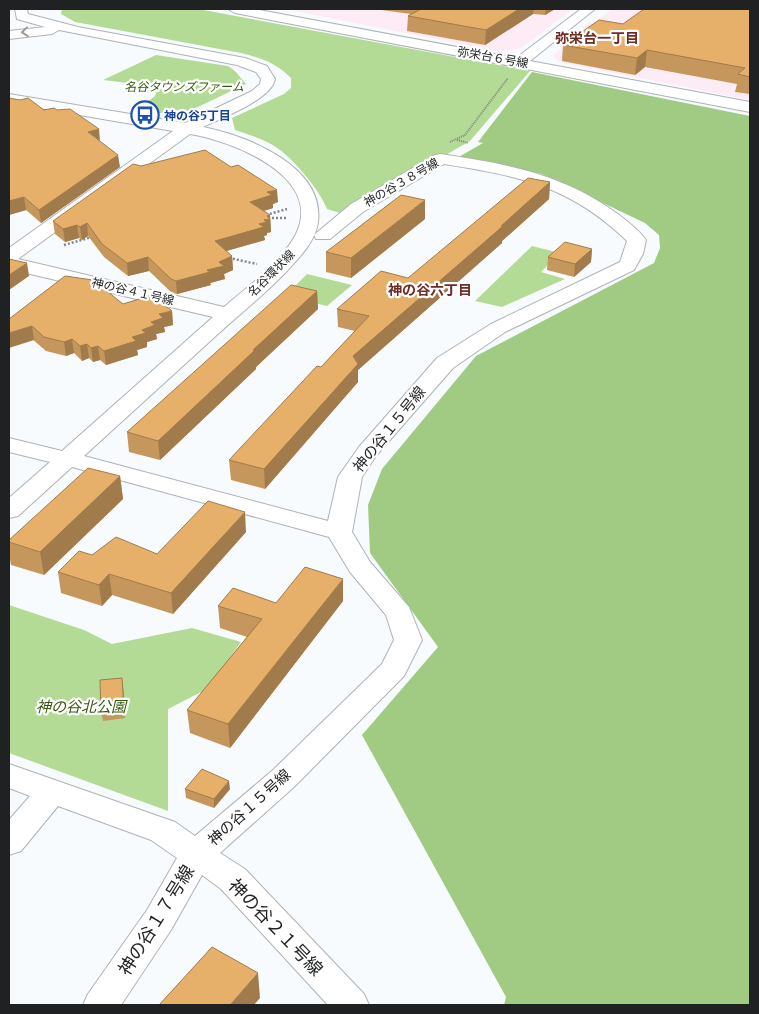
<svg xmlns="http://www.w3.org/2000/svg" width="759" height="1014" font-family="Merriweather,'Noto Sans JP',serif">
  <rect width="100%" height="100%" fill="#f8fbfe"/>
  <g fill="#fdebf5">
    <polygon points="285,9 573,9 520,49 495,51"/>
    <polygon points="612,9 750,9 750,100 559,62 553,55 579,34 592,30 582,28 589,22 594,23"/>
  </g>
  <g fill="#b3db95">
    <path d="M62 9H198L530 71 470 141 343 214 327 209C320 190 290 154 271 144 260 138 247 134 235 130L232 118 284 94 291 88V78C276 63 261 58 241 53L75 22 61 14Z"/>
    <polygon points="156,55 228,66 235,71 246,84 179,116 138,109 155,96 157,90 144,85 103,80"/>
    <polygon points="532,246 560,253 541,272 565,279 502,307 475,301"/>
    <polygon points="307,274 352,285 327,306 285,296"/>
    <polygon points="9,605 84,630 112,644 192,628 241,642 207,689 168,709 168,811 9,753"/>
  </g>
  <polygon fill="#a1ca82" points="532,72 750,116 750,1005 504,1005 506,997 362,735 438,647 370,553 368,505 382,469 476,356 654,263 660,248 659,235 645,223 542,174 457,158 483,143 478,142"/>
  <g fill="none" stroke-linecap="round" stroke-linejoin="round">
    <g stroke="#adb2b7" stroke-width="2">
      <g id="minor">
        <path d="M15 9H27L28 14 78 27 245 58 267 66 275 79C272 99 222 118 203 127 247 136 325 166 318 222 316 241 298 259 286 272 265 294 241 313 219 333 174 374 129 415 84 456L328 521 338 477 359 447 437 358 491 324 620 262 627 241C570 186 519 176 444 164L363 212 330 239H316L314 235 351 204 435 155 441 154C506 164 560 173 615 212 626 220 638 229 646 240L643 254 634 270 505 332 453 368 376 456 362 477 352 532 370 562 409 607 422 640 404 676 295 786 220 853 245 869 364 994 369 1005H328L221 889 202 875 171 930 121 1005H83L88 994 147 910 177 858 151 840 58 806 21 851 9 855V820L30 796 9 788V764L175 822 195 836 273 770 382 664 394 640 386 615 350 572 329 537 72 467 18 516 9 518V498L50 462 9 452V438L62 451 213 317 9 269V248L173 131 9 103V94L185 123 252 91 260 84 261 79 256 72 237 65 59 30 52 34 9 39V31L45 27 17 19ZM190 134C232 141 324 176 296 234 281 263 248 286 224 307L18 259Z"/>
        <polygon points="228,9 254,9 516,58 581,9 595,9 530,61 750,102 750,112 235,13"/>
      </g>
    </g>
    <g stroke="#848689" stroke-width="2" stroke-dasharray="1 1" stroke-linecap="butt">
      <polyline points="457,140 468,143"/>
      <polyline points="450,142 465,135 508,78"/>
    </g>
    <g stroke="#848689" stroke-width="2.5" stroke-dasharray="2 2" stroke-linecap="butt">
      <polyline points="266,215 287,209"/>
      <polyline points="268,218 286,218"/>
      <polyline points="64,245 92,237"/>
      <polyline points="229,258 257,264"/>
    </g>
    <use href="#minor" fill="#fff" fill-rule="evenodd"/>
  </g>
  <g fill="#c6975c">
    <polygon points="374,9 555,9 545,15 533,14 485,45 407,31 408,16 411,14"/>
    <polygon points="750,9 750,94 735,92 737,84 645,67 635,75 562,61 563,45 623,24"/>
    <polygon points="9,98 44,110 100,141 120,167 41,223 26,210 9,215"/>
    <polygon points="550,182 549,199 502,241 502,243 358,370 358,382 265,489 231,480 229,460 321,367 355,331 338,327 337,309 408,278"/>
    <polygon points="278,202 273,204 273,208 263,211 270,215 271,232 267,233 267,235 264,236 265,240 226,251 232,256 233,270 224,274 225,279 210,283 211,285 177,294 172,293 149,271 128,276 104,257 88,236 82,240 79,238 65,242 55,234 53,221"/>
    <polygon points="425,219 351,278 326,272 326,252"/>
    <polygon points="592,249 591,262 574,277 547,270 548,257"/>
    <polygon points="317,291 318,309 256,367 256,369 160,460 129,452 127,432"/>
    <polygon points="123,304 172,311 173,325 164,327 165,332 156,334 157,339 147,342 147,347 137,350 138,355 106,365 100,360 93,362 89,358 82,361 74,353 66,356 46,351 9,319"/>
    <polygon points="120,476 123,499 44,575 11,565 9,555 9,540"/>
    <polygon points="246,532 173,614 112,595 102,606 61,593 58,572 92,555 157,554"/>
    <polygon points="343,601 230,748 190,733 187,710 247,637 220,628 218,606 276,603"/>
    <polygon points="123,686 125,718 103,721 101,712"/>
    <polygon points="185,789 230,789 214,808 186,798"/>
  </g>
  <g fill="#a17b4b">
    <polygon points="519,9 534,9 533,14 485,45 486,30"/>
    <polygon points="546,9 555,9 545,15"/>
    <polygon points="647,50 645,67 635,75 637,58"/>
    <polygon points="99,129 100,141 88,132"/>
    <polygon points="118,155 120,167 41,223 39,210"/>
    <polygon points="550,182 549,199 502,241 502,243 358,370 358,382 265,489 264,469 353,356"/>
    <polygon points="277,190 278,202 273,204 273,208 251,215 250,202 267,192"/>
    <polygon points="24,197 26,210 9,215 9,201"/>
    <polygon points="425,200 425,219 351,278 351,258"/>
    <polygon points="270,215 271,232 267,233 267,235 264,236 265,240 216,254 215,241 259,224 267,216"/>
    <polygon points="87,223 88,236 82,240 80,227"/>
    <polygon points="77,225 79,238 65,242 63,229"/>
    <polygon points="592,249 591,262 574,277 575,264"/>
    <polygon points="232,256 233,270 224,274 225,279 210,283 211,285 177,294 176,281 207,270 219,262"/>
    <polygon points="148,257 149,271 128,276 127,263"/>
    <polygon points="27,263 29,276 9,290 9,275"/>
    <polygon points="317,291 318,309 256,367 256,369 160,460 158,441 253,350"/>
    <polygon points="172,311 173,325 164,327 165,332 156,334 157,339 147,342 147,347 137,350 138,355 106,365 104,351 132,337 159,314"/>
    <polygon points="32,326 34,340 9,348 9,333"/>
    <polygon points="72,339 74,353 66,356 64,342"/>
    <polygon points="87,344 89,358 82,361 80,346"/>
    <polygon points="98,346 100,360 93,362 91,348"/>
    <polygon points="120,476 123,499 44,575 40,552"/>
    <polygon points="245,512 246,532 173,614 171,593"/>
    <polygon points="109,574 112,595 102,606 99,585"/>
    <polygon points="343,579 343,601 230,748 228,724"/>
    <polygon points="122,678 123,686 125,718 124,709"/>
    <polygon points="229,781 230,789 214,808 214,799"/>
    <polygon points="258,973 260,998 254,1005 230,1005"/>
  </g>
  <g fill="#e6b06b" stroke="#a17b4b">
    <polygon points="421,9 519,9 486,30 408,16"/>
    <polygon points="644,9 750,9 750,77 738,74 745,68 647,50 637,58 563,45 599,20 623,24"/>
    <polygon points="9,98 20,100 28,98 44,110 54,108 57,110 70,109 99,129 88,132 118,155 39,210 24,197 9,201"/>
    <polygon points="205,150 231,167 238,165 277,190 267,192 272,195 250,202 270,215 267,216 270,219 264,220 267,222 259,224 264,227 215,241 232,256 219,262 224,266 207,270 210,272 176,281 171,279 148,257 127,263 102,244 87,223 80,227 77,225 63,229 53,221 133,164 141,166"/>
    <polygon points="528,178 550,182 501,226 503,226 353,356 358,364 264,469 229,460 317,366 321,367 369,316 337,309 381,271 408,278"/>
    <polygon points="401,195 425,200 351,258 326,252"/>
    <polygon points="565,242 592,249 575,264 548,257"/>
    <polygon points="9,259 27,263 9,275"/>
    <polygon points="65,276 93,280 123,304 152,295 172,311 159,314 163,318 151,322 155,325 142,330 146,333 132,337 136,341 104,351 98,346 91,348 87,344 80,346 72,339 64,342 44,337 32,326 9,333 9,319"/>
    <polygon points="291,285 317,291 253,350 255,350 158,441 127,432"/>
    <polygon points="88,468 120,476 40,552 9,542 9,540"/>
    <polygon points="208,501 245,512 171,593 109,574 99,585 58,572 79,551 92,555 116,537 157,554"/>
    <polygon points="305,567 343,579 228,724 187,710 262,619 218,606 233,588 276,603"/>
    <polygon points="122,678 124,709 101,712 100,680"/>
    <polygon points="202,769 229,781 214,799 185,789"/>
    <polygon points="212,947 258,973 230,1005 159,1005"/>
  </g>
  <defs><path id="oneway-chevron" d="M-2-3.5L2.5 0L-2 3.5" fill="none" stroke-width="1.6" stroke-linecap="round" stroke-linejoin="round" transform="scale(1.25)"/></defs>
  <use stroke="#9a9b9c" href="#oneway-chevron" transform="translate(25 32) rotate(174)"/>
  <defs>
    <g id="bus-ring" transform="scale(1.4375)"><circle r="9.5" fill="#fff" stroke="#1a4fb4" stroke-width="1.5"/><path d="M-5-6H5V4H4V6H2V4H-2V6H-4V4H-5ZM-3.5-4V0h7V-4ZM-3.5 1.2v1.5H-2V1.2ZM2 1.2v1.5H3.5V1.2Z" fill="#1a4fb4"/></g>
  </defs>
  <g fill-rule="evenodd">
    <use href="#bus-ring" x="145" y="115"/>
  </g>
  <g text-anchor="middle" dominant-baseline="central" stroke-width="4.5" stroke-linejoin="round" paint-order="stroke">
    <g font-size="12" fill="#1f2123" stroke="#fff">
      <text transform="translate(493 57) rotate(10)">弥栄台６号線</text>
      <text transform="translate(401 182) rotate(-30)">神の谷３８号線</text>
      <text transform="translate(271 273) rotate(-45)">名谷環状線</text>
      <text transform="translate(133 291) rotate(13)">神の谷４１号線</text>
    </g>
    <g font-size="12" font-style="italic" fill="#35590c" stroke="#fff">
      <text x="184" y="86">名谷タウンズファーム</text>
    </g>
    <g font-size="12" font-weight="bold" fill="#164399" stroke="#fff" text-anchor="start">
      <text x="164" y="115">神の谷5丁目</text>
    </g>
    <g font-size="14" font-weight="bold" fill="#702b22" stroke="#fff">
      <text x="597" y="38">弥栄台一丁目</text>
      <text x="430" y="290">神の谷六丁目</text>
    </g>
    <g font-size="15" fill="#1f2123" stroke="#fff">
      <text transform="translate(389 429) rotate(-51)">神の谷１５号線</text>
      <text transform="translate(249 807) rotate(-42)">神の谷１５号線</text>
    </g>
    <g font-size="15" font-style="italic" fill="#35590c" stroke="#fff">
      <text x="81" y="706">神の谷北公園</text>
    </g>
    <g font-size="18" fill="#1f2123" stroke="#fff">
      <text transform="translate(156 920) rotate(-58)">神の谷１７号線</text>
      <text transform="translate(276 927) rotate(46)">神の谷２１号線</text>
    </g>
  </g>
  <rect width="759" height="1014" fill="none" stroke="#1f2123" stroke-width="20"/>
</svg>
